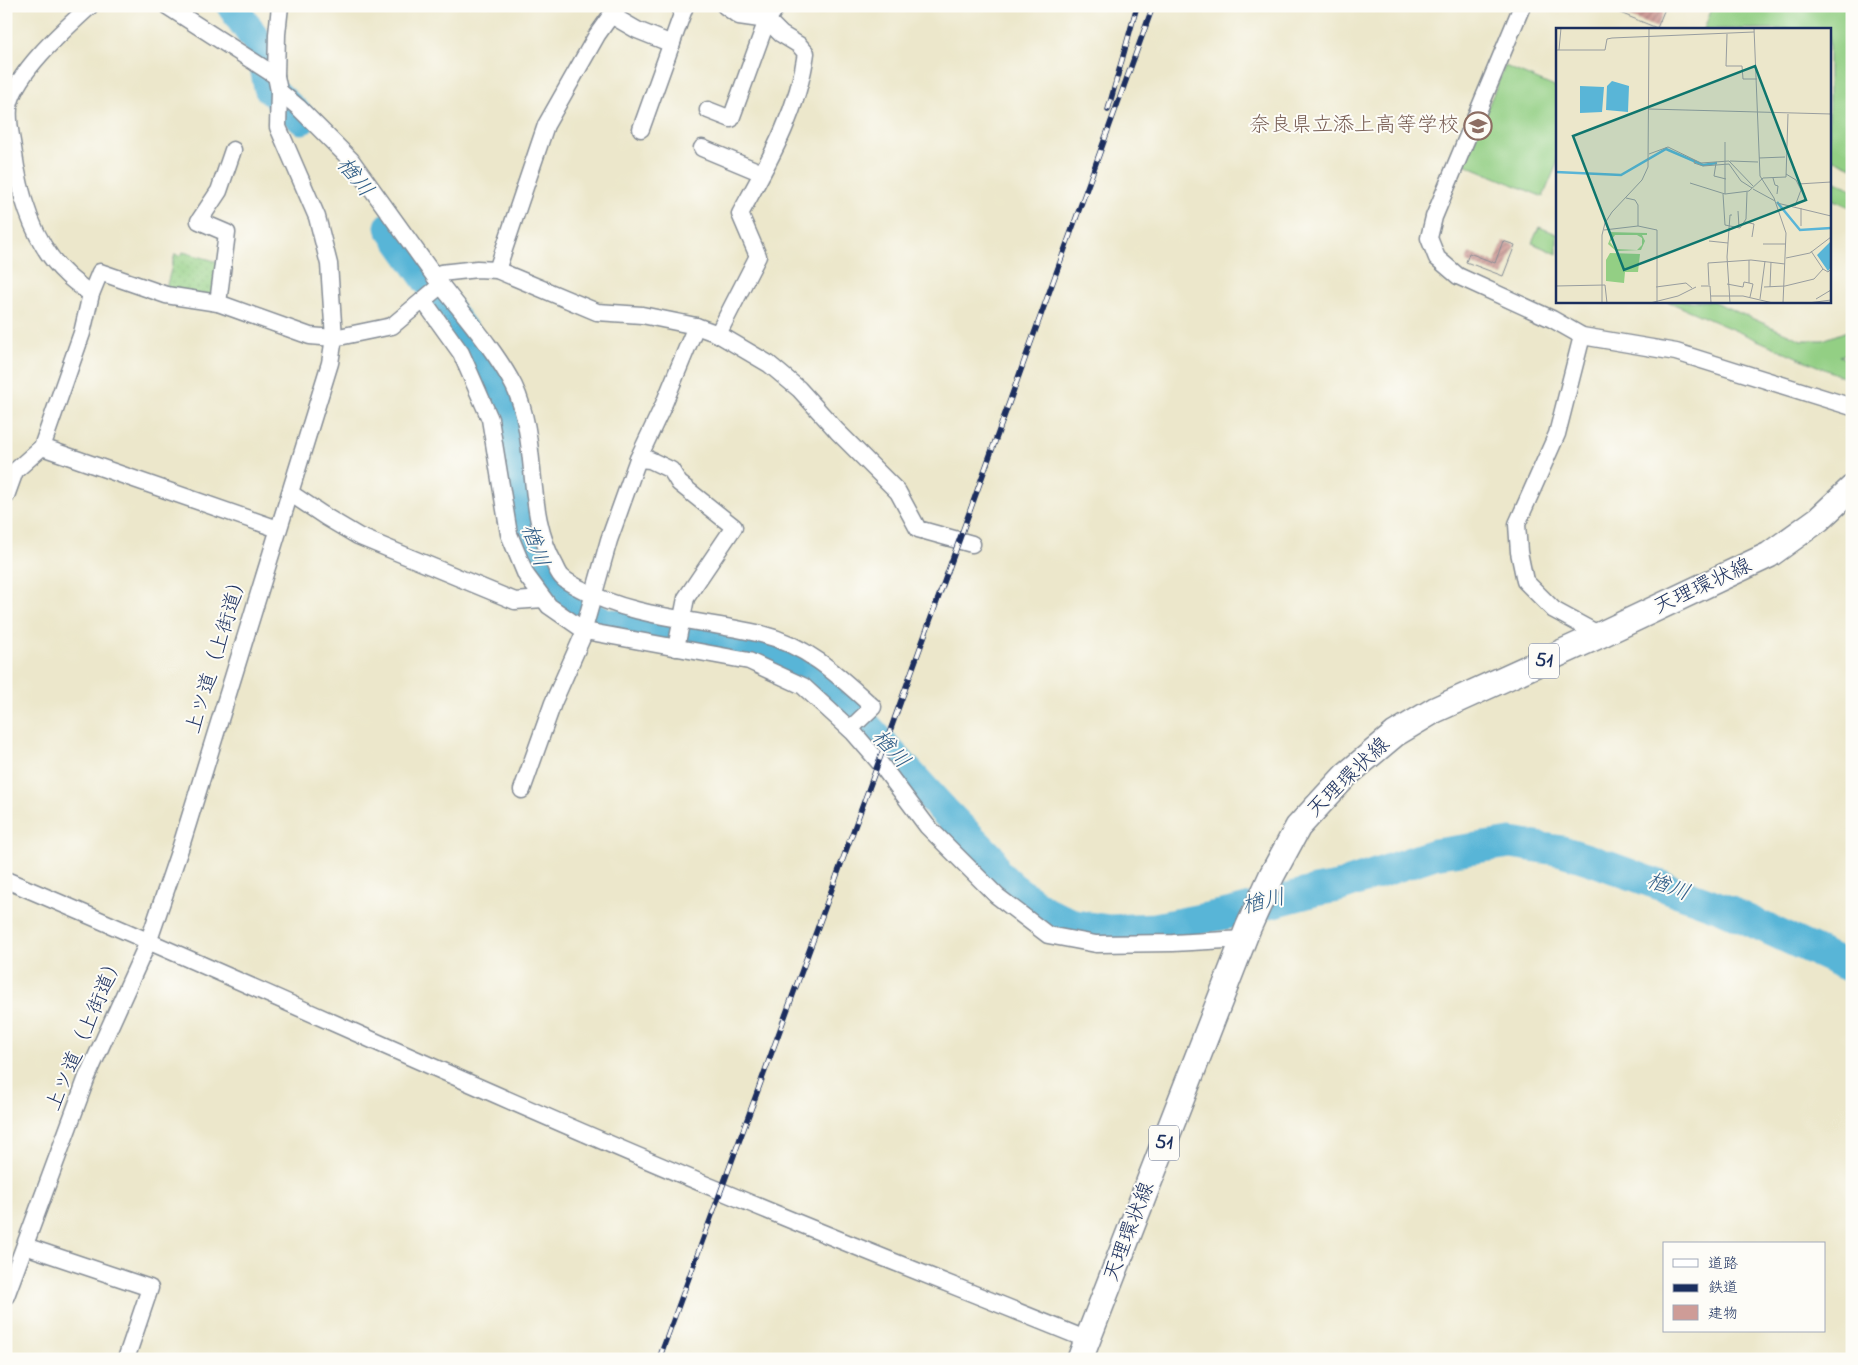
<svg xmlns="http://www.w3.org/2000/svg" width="1858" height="1365" font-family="'Indie Flower','Klee One',sans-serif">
  <defs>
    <pattern id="grass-dots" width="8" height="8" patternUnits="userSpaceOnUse" patternTransform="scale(1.25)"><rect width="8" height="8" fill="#93cf84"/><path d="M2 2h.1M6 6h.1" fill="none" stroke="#7eb274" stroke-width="1.8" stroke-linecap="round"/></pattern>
    <pattern id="building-hatch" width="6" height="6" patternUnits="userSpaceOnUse" patternTransform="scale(1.25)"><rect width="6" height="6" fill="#ce9c97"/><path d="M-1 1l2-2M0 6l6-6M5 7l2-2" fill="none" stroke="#a6807e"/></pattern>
  </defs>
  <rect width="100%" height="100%" fill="#fdfcf7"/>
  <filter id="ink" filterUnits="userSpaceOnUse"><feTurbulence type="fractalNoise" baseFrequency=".02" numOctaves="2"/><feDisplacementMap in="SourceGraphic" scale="10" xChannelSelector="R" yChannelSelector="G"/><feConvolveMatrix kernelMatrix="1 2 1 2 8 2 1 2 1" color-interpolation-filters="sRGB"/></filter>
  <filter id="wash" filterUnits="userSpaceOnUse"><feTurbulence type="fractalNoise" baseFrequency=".0096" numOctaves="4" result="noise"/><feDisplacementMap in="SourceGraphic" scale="20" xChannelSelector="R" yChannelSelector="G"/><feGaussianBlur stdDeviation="1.12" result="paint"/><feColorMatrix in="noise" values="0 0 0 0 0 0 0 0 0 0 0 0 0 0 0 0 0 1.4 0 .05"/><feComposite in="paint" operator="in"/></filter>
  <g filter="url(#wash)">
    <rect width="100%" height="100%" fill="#ece7cb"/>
    <polygon fill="url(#grass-dots)" stroke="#577f71" points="183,252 222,263 216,300 165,292 175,254 181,256"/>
    <g fill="#93cf84" stroke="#577f71">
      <polygon points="1713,6 1852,6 1852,167 1829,157 1829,29 1704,29"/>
      <polygon points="1505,66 1557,88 1557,164 1543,197 1464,164"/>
      <polygon points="1829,179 1852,189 1852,208 1829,198"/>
      <polygon points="1539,227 1557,234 1557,254 1532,243"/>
      <polygon points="1667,301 1712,301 1802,340 1823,340 1852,329 1852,352 1839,356 1852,361 1852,381"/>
    </g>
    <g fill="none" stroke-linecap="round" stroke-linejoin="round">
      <g stroke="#59b5d7" stroke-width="31">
        <polyline points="232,6 261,47 269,88 302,119"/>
        <polyline points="390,227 491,371 509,405 519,449 525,530 538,567 565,603 606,623 697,637 760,650 799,665 835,692 945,812 990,857 995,871 1012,887 1045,911 1075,925 1109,930 1155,928 1232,913 1315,891 1338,887 1434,854 1511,843 1562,851 1591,860 1722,908 1852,968"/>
      </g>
    </g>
    <g id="blocks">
      <g fill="url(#building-hatch)">
        <polygon points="1603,6 1666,6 1657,28"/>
        <polygon points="1503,241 1515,245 1503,276 1466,262 1469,253 1495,263"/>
      </g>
    </g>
  </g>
  <g filter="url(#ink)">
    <use href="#blocks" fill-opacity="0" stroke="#848b94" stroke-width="1"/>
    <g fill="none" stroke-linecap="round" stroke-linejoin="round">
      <g stroke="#848b94" stroke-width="19">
        <g id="street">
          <path d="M90 6C65 29 19 69 10 102 6 116 11 134 13 148 19 193 32 243 67 275 74 282 83 288 91 294"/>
          <polyline points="167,6 276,76"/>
          <polyline points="1522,6 1434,217 1429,238 1437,258 1458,276 1552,319 1582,336 1676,352 1852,407"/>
          <polyline points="611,15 637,30 672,44"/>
          <polyline points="279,91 298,107 351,160 435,277"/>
          <polyline points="708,110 731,119 767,20 777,6"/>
          <polyline points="641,129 685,6"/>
          <polyline points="702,148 762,173"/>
          <polyline points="497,270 546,125 597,35 614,11 620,6"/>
          <path d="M441 285C465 316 496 351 514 386 540 440 524 512 555 565 557 569 559 575 563 578 567 582 574 585 579 588 634 619 700 619 761 634 807 645 839 676 873 707L850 729"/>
          <polyline points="423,300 461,353 490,419 509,534 526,575 549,606 585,631 749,661 803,686 853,732 879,762 927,826 997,896 1048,935 1096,944 1173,943 1244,939"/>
          <polyline points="218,303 227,233 199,221 219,191 233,150"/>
          <path d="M718 334 758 256 740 214C768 163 798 112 806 53L799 45 781 34 767 20 739 16 725 6"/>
          <polyline points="1582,336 1557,434 1517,524 1519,552 1525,581 1554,610 1600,635"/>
          <polyline points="42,447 278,529"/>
          <polyline points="638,459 650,460 671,470 679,483 734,527 686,598 676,648"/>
          <polyline points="290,493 326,517 358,536 515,601 543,599"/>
          <polyline points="6,496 15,471 42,447 82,333 91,294 100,272 166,295 218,303 310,336 334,338 392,326 441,285 435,277 441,273 477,269 497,270 597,312 642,315 696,326 718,334 769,364 799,389 837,431 898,492 918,529 972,544"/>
          <polyline points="522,790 553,703 585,631 585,625 609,540 638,459 663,406 696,326"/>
          <path d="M6 880C246 981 481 1092 721 1191 842 1242 965 1290 1088 1340"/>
          <polyline points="25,1246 150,1288 126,1359"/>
          <polyline points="6,1296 87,1077 149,940 181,846 330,363 334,338 329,264 317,217 278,127 279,91 276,76 277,34 280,6"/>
        </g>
      </g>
      <g stroke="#848b94" stroke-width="28">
        <polyline id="primary" points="1080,1359 1248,928 1272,875 1298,827 1346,775 1395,734 1435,710 1600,635 1769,555 1819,519 1852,488"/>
      </g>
      <use href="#street" stroke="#fff" stroke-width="16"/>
      <use href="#primary" stroke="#fff" stroke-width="25"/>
      <g stroke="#1b2f5e" stroke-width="5.5">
        <g id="rail">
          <polyline points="1108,110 1137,6"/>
          <polyline points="659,1359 890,731 1153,6"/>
        </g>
      </g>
      <use href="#rail" stroke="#fdfcf7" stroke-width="4" stroke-dasharray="11" stroke-linecap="butt"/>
    </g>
  </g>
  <defs>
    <g id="school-ring" transform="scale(1.4375)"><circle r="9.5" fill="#fdfcf7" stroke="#8d6e63" stroke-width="1.5"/><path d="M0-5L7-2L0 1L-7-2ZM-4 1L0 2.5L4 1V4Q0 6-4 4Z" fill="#8d6e63"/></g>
  </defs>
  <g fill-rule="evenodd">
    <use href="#school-ring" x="1478" y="126"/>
  </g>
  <g text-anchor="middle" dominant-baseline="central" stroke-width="4" stroke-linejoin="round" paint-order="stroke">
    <g fill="#fdfcf7" stroke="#5f6c8c" stroke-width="1">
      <rect x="1529" y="643.5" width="30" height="35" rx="4"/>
      <rect x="1149" y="1125.5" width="30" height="35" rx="4"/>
    </g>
    <g font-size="20" font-weight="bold" fill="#1b2f5e">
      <text x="1544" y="661">51</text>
      <text x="1164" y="1143">51</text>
    </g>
    <g font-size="21" fill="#785e54" stroke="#fdfcf7" text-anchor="end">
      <text x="1459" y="126">奈良県立添上高等学校</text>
    </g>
    <g font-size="21" fill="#1b2f5e" stroke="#fdfcf7">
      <text transform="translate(1703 587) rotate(-25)">天理環状線</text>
      <text transform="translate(218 653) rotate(-73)">上ツ道（上街道）</text>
      <text transform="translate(1349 778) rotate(-44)">天理環状線</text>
      <text transform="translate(86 1033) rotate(-67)">上ツ道（上街道）</text>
      <text transform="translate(1130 1232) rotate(-69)">天理環状線</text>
    </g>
    <g font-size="22" font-style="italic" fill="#315e88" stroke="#fdfcf7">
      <text transform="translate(354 178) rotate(51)">楢川</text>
      <text transform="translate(534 546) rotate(71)">楢川</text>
      <text transform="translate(890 750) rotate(47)">楢川</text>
      <text transform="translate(1668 888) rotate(20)">楢川</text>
      <text transform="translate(1264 903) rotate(-13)">楢川</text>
    </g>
  </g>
  <g transform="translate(1556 28)">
    <rect width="275" height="275" fill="#ece7cb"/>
    <path d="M52 204 91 205V207H86L89 213 85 222 60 223 52 216 56 206ZM59 207H81L86 210V217L81 222 59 221 54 214ZM54 225 84 226 82 244H69L68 255 50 253V232Z" fill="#93cf84" fill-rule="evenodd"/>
    <path d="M56 53 73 58 72 84 50 82 51 58ZM24 58 48 59 46 84 24 85ZM275 213V239L272 243 261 227Z" fill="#59b5d7"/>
    <path fill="none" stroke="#59b5d7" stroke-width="2.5" d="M0 144 65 147 110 121 147 137 161 135M221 174 244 202 275 200"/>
    <path fill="none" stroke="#989d9f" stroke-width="1" d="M198 0 204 148 218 170 230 205 227 275M171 6 170 38H186L187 51H201M0 22H49L51 11 56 10 198 4M3 22 5 0M93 81 275 86M169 114V166M93 126 112 119 145 135 173 133 197 158M203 130 229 129M139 132 138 135 147 138 173 136 185 153 196 160M174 133 202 134M160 135 158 148 170 151M230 146 240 152 245 162 239 178M217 150 219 157 222 158 221 166M134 155 169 166 193 163 207 150 230 149 232 86M242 156 275 154M197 161 219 173M167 166 169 197 184 200 190 191 191 164M70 170 79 172 82 177V198M221 175 275 188M245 180V198M182 183 183 199M189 194 198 196 196 209M48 202 82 198 101 202V275M153 213 172 215M207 216H230M255 223 267 241 272 244 275 241M230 230 254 225 275 209M193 232V255L197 256 194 269M171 256 187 259 188 254 193 255M153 257 152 235 195 232 229 236M0 258 49 257 51 275M145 258H154L155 275M229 258 258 251 267 241M100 259 130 255 136 260M208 259 229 258M214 259 215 234M155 268H187L217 275M204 271 209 233M260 271 275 262M46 275V207L49 195 56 184 86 152 92 139 93 0M94 275 122 268 140 259M174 275 171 229 174 187H176M252 275 275 272"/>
    <path fill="#0f766e" fill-opacity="0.15" stroke="#0f766e" stroke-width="2.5" d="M199 38 250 172 68 242 17 108Z"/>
    <rect width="275" height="275" fill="none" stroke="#1b2f5e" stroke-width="2.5"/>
  </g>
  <rect width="1858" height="1365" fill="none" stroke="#fdfcf7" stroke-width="25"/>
  <rect x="1663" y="1242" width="162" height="90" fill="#fdfcf7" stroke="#a3aaba"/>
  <rect x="1673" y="1259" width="25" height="8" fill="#ffffff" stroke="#a3aaba"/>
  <text x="1708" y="1268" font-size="15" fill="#1b2f5e">道路</text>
  <rect x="1673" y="1284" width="25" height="8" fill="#1b2f5e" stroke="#a3aaba"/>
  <text x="1708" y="1292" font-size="15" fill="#1b2f5e">鉄道</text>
  <rect x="1673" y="1305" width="25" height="15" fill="#ce9c97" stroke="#a3aaba"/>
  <text x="1708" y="1318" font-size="15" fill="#1b2f5e">建物</text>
</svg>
